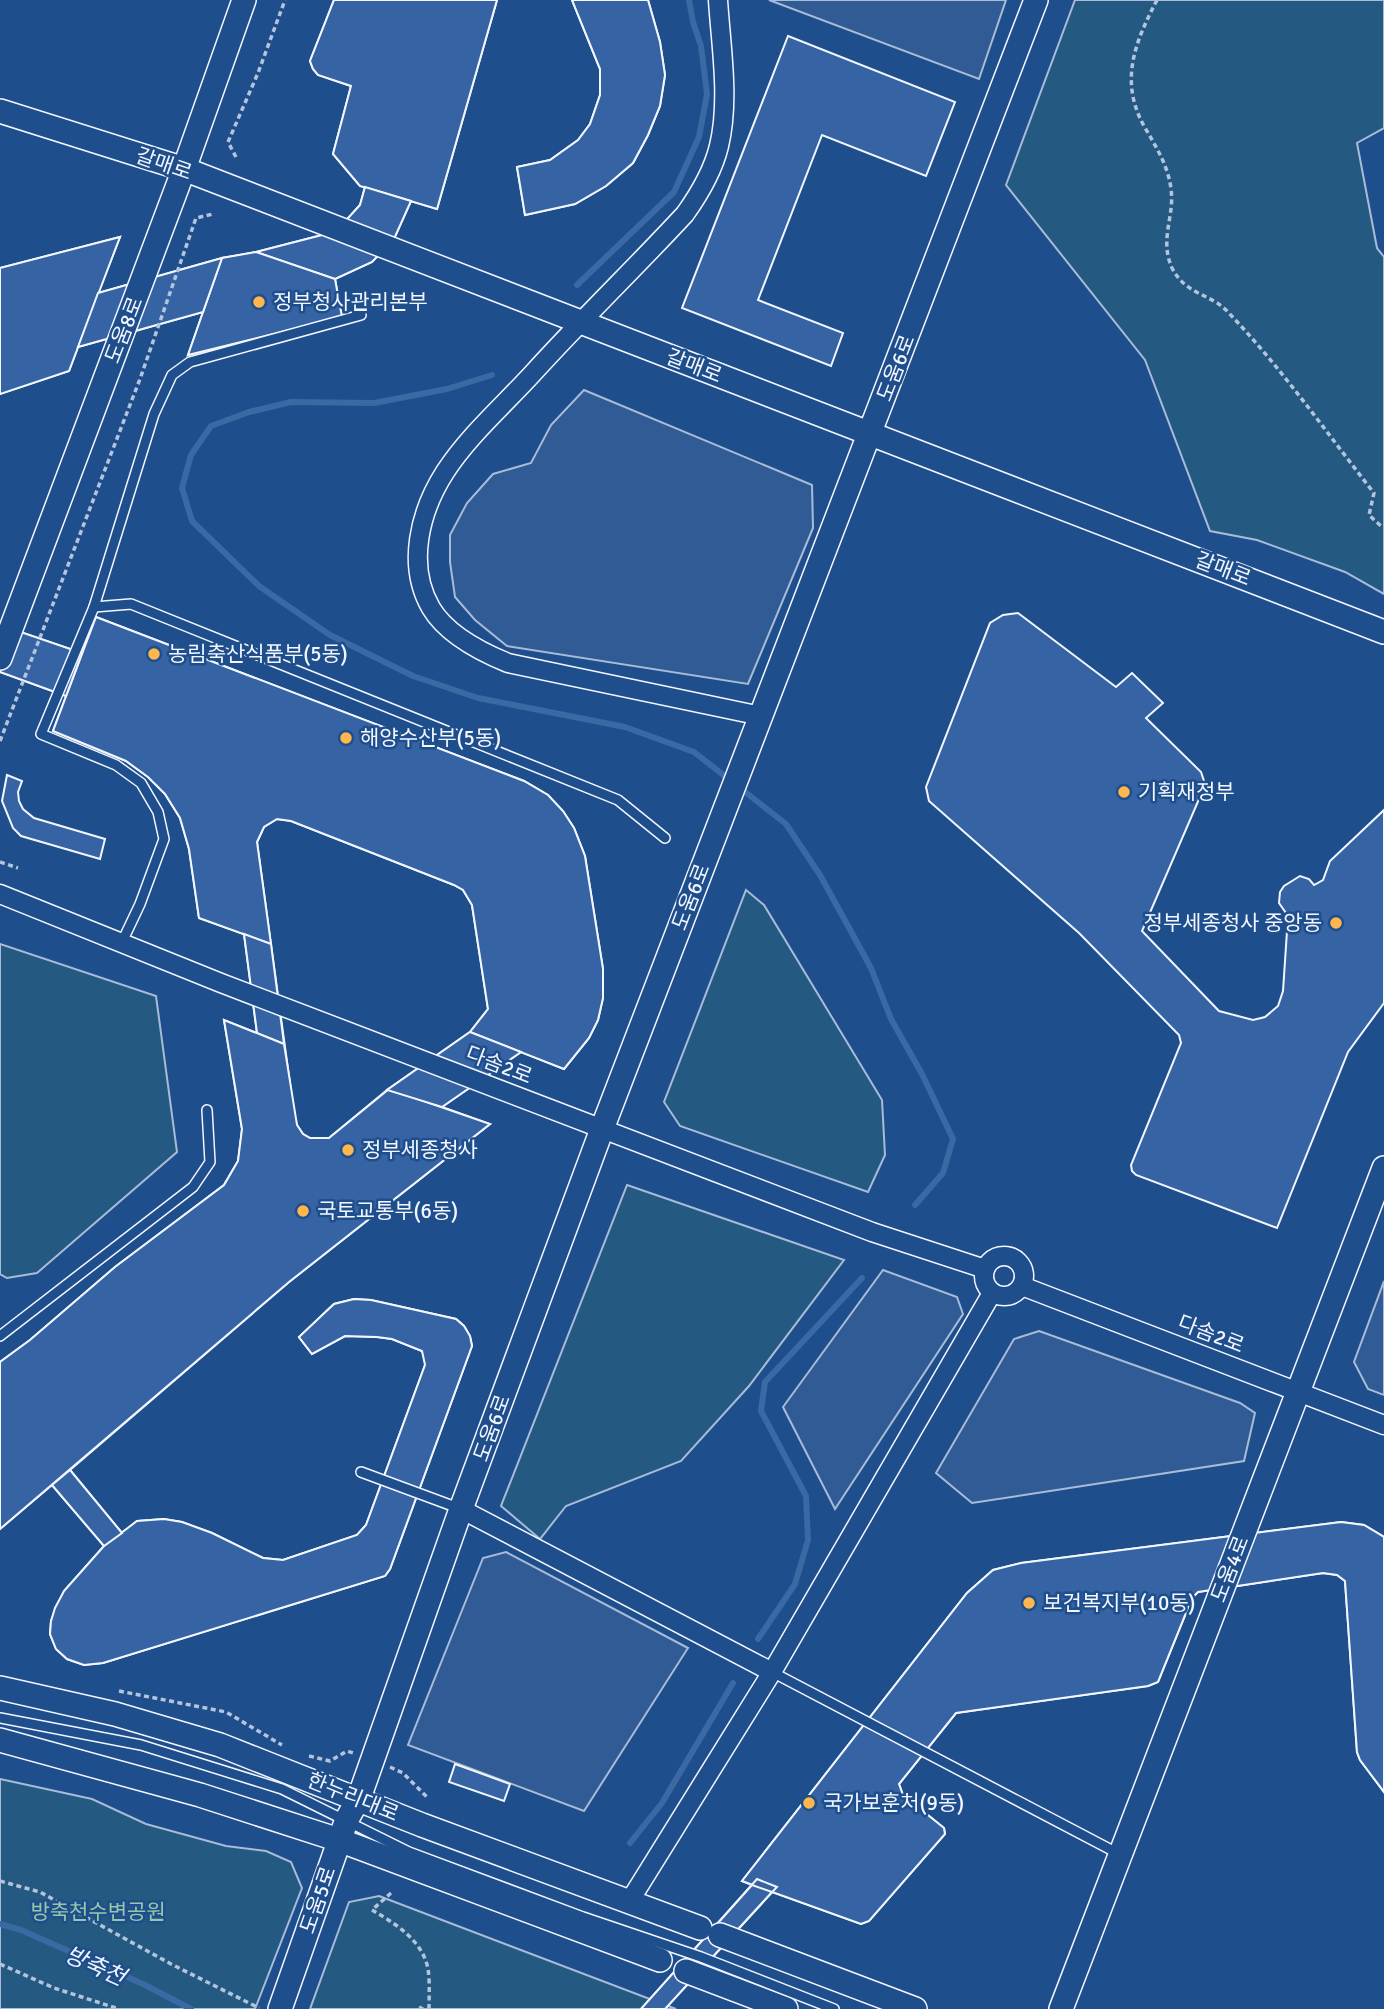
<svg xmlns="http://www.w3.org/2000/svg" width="1384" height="2009" font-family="Signika,'Noto Sans KR',sans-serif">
  <rect width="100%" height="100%" fill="#1f4e8c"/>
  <g fill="#245a82" stroke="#a8bbd7" stroke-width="2">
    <polygon points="1075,0 1384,0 1384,128 1357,143 1377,248 1384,257 1384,594 1345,572 1257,540 1210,531 1145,360 1006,185"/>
    <polygon points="746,890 764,905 882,1100 885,1155 868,1192 680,1126 664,1102"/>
    <polygon points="0,944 156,996 177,1152 37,1273 7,1278 0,1274"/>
    <polygon points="627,1185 844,1260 749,1386 681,1461 566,1506 540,1539 501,1506"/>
    <polygon points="0,1779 92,1799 146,1824 226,1846 266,1851 291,1862 302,1888 255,2009 0,2009"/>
    <polygon points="379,1896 676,2009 310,2009 349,1902"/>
  </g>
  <g fill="#305b95" stroke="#a8bbd7" stroke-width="2">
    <polygon points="769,0 1006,0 979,79"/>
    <polygon points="584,390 812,485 813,528 748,684 507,646 475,620 455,597 450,562 450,535 467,503 493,474 531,463 551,425"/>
    <polygon points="883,1270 957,1297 963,1314 835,1509 783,1407"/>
    <polygon points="1384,1281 1384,1395 1368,1389 1354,1362"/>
    <polygon points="1039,1331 1240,1403 1255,1413 1244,1461 972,1503 936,1473 1014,1339"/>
    <polygon points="506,1552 688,1648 584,1811 408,1745 483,1558"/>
  </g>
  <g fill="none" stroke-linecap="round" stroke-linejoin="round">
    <g stroke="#3b69a3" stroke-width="6">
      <polyline points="577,285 674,192 699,137 707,94 701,46 693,22 689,0"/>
      <polyline points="492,375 447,389 374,403 291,402 249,412 211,426 191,455 182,488 192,521 259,586 330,635 413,676 478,698 625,727 694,752 731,781"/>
      <polyline points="740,788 786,824 820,875 871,968 891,1019 922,1074 953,1139 943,1173 915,1205"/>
      <polyline points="758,1639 795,1584 808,1540 806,1496 761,1411 765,1382 862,1278"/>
      <polyline points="630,1843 662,1803 733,1683"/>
      <polyline points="0,1924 21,1930 143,1984 191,2009"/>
    </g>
  </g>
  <g fill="#3563a3" stroke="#f2f6ff" stroke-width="2" fill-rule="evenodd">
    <polygon points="334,0 497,0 437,209 411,201 394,239 372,262 335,279 342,317 188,355 203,312 78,347 69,371 0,394 0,268 120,237 98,293 222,258 256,252 322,235 341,226 360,205 365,187 360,186 333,154 351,86 318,75 313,69 310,61"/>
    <polygon points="334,0 497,0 437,209 360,186 333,154 351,86 318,75 313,69 310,61"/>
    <polygon points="572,0 648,0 660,42 665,75 660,106 648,135 633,163 606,186 575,204 525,215 517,167 550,160 578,140 590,124 600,95 600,69"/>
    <polygon points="572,0 648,0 660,42 665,75 660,106 648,135 633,163 606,186 575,204 525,215 517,167 550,160 578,140 590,124 600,95 600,69"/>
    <polygon points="788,36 955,102 926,176 822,135 758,300 843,333 831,366 682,308"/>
    <polygon points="365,187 411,201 394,239 372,262 335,279 256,252 322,235 341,226 360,205"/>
    <polygon points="120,237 69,371 0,394 0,268"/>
    <polygon points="256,252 335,279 342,317 188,355 222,258"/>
    <polygon points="222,258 203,312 78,347 98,293"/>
    <polygon points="1018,613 1116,687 1132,673 1163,703 1146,718 1201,772 1204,781 1203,790 1142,931 1219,1011 1253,1020 1265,1017 1278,1006 1283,991 1288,916 1279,903 1280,892 1284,886 1300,876 1309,879 1314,885 1323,880 1330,861 1384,810 1384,1003 1348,1052 1277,1228 1136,1175 1132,1171 1131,1165 1181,1043 1179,1035 1079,933 929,801 926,787 990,623 1003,615"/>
    <path d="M96 617 524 781 548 795 563 811 574 828 585 856 603 969V998L598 1020 589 1038 564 1069 521 1052 442 1107 490 1124 289 1282 70 1470 122 1533 137 1521 164 1519 182 1522 212 1533 263 1558 283 1560 357 1535 366 1525 425 1365V1359L422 1351 392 1339 377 1337 345 1336 312 1354 299 1337 334 1304 354 1299 371 1300 456 1319 464 1326 470 1336 472 1346 390 1569 385 1576 103 1663 84 1665 67 1659 56 1649 50 1634 51 1621 64 1591 104 1546 52 1485 0 1529V1362L30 1340 115 1267 224 1185 238 1161 242 1129 224 1020 257 1033 244 934 199 918 189 849 180 818 165 794 148 777 126 761 53 731 66 696 0 672V625L82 653ZM277 819 291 821 454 885 463 890 472 905 488 1009 470 1032 387 1090 329 1138H310L303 1134 297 1125 294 1113 257 842 264 827Z"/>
    <polygon points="96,617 524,781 548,795 563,811 574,828 585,856 603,969 603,998 598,1020 589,1038 564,1069 470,1032 488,1009 472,905 463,890 454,885 291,821 277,819 264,827 257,842 271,944 199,918 189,849 180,818 165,794 148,777 126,761 53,731"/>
    <polygon points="0,625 82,653 66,696 0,672"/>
    <polygon points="7,775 22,781 18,792 19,801 23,809 34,818 105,839 100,859 21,836 13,828 2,801"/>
    <polygon points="244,934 271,944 284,1044 257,1033"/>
    <polygon points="224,1020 284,1044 297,1125 303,1134 310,1138 329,1138 389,1089 490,1124 289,1282 0,1529 0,1362 30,1340 115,1267 224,1185 238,1161 242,1129"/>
    <polygon points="470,1032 521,1052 442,1107 387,1090"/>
    <polygon points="354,1299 371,1300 456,1319 464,1326 470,1336 472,1346 390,1569 385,1576 103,1663 84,1665 67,1659 56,1649 50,1634 51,1621 55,1608 64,1591 104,1546 137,1521 164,1519 182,1522 212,1533 263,1558 283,1560 357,1535 366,1525 425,1365 422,1351 392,1339 377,1337 345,1336 312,1354 299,1337 334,1304"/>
    <polygon points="70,1470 122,1533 104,1546 52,1485"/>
    <polygon points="1341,1522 1364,1525 1384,1537 1384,1792 1360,1760 1357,1752 1345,1581 1337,1575 1323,1573 1198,1592 1192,1598 1158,1682 1148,1686 956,1713 899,1784 903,1795 944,1828 945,1834 869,1921 861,1924 772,1892 777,1887 757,1879 752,1885 742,1881 967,1593 993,1570 1021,1563"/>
    <polygon points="1341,1522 1364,1525 1384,1537 1384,1792 1360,1760 1357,1752 1345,1581 1337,1575 1323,1573 1198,1592 1192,1598 1158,1682 1148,1686 956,1713 899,1784 903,1795 944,1828 945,1834 869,1921 861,1924 742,1881 967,1593 993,1570 1021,1563"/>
    <polygon points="455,1764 510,1784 504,1801 449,1782"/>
    <polygon points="757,1879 777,1887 665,2009 641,2009"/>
    <polygon points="752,1885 772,1892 665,2009 641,2009"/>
  </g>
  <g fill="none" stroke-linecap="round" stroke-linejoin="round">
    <g stroke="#f2f6ff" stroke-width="12">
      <g id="service">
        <polyline points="94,607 131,604 618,800 665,838"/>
        <polyline points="122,942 140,904 164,839 158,812 141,783 116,765 41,734 94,607 154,414 172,375 190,362 361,315"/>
        <polyline points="0,1336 193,1187 210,1162 207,1110"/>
        <polyline points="361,1472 461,1509"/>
        <polyline points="772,1672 1121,1855"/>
        <polyline points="0,1718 141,1745 282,1789 409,1852 583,1917 701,1957 834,2009"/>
      </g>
    </g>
    <g stroke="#f2f6ff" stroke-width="21">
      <g id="minor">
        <path d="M718 0C721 47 730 100 719 146 713 171 700 193 685 214 636 267 583 318 534 372 505 404 469 435 445 472 420 511 406 565 431 608 447 635 481 652 508 663L761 716"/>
        <polyline points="0,894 221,983 872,1232 985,1269"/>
        <circle cx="1004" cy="1276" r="20"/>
        <polyline points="1022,1286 1384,1425"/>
        <polyline points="461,1509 772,1672"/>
        <polyline points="629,1902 772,1672 992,1293"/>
      </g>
    </g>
    <g stroke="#f2f6ff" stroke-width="26">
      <g id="tertiary">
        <polyline points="0,111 184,169 1384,632"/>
        <polyline points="0,658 184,169 244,0"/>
        <polyline points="0,1688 115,1714 220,1745 422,1825 700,1928"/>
        <polyline points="0,1740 200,1795 339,1840 660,1960"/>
        <polyline points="720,1935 915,2009"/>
        <polyline points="686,1971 786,2009"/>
        <polyline points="280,2009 347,1819 359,1798 461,1509 602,1129 1036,0"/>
        <polyline points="1061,2009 1384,1168"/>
      </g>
    </g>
    <g stroke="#b3c4dc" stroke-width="3.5" stroke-dasharray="5 3.5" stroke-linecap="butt">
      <path d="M1157 0C1135 42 1119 81 1144 126 1156 147 1168 165 1171 189 1175 216 1159 239 1172 268 1185 294 1210 294 1226 310 1280 366 1326 432 1374 493L1369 515 1382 527 1384 526"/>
      <polyline points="236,157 228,142 258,73 285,0"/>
      <polyline points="0,741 140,379 196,218 213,214"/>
      <polyline points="0,862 18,868"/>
      <polyline points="119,1691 226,1712 282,1745"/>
      <polyline points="309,1756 330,1761 347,1751 353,1753"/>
      <polyline points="390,1767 403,1773 428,1798"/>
      <polyline points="0,1881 40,1892 171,1964 259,2008"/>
      <path d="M391 1893 372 1910C395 1923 423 1941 428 1969 430 1982 429 1996 429 2009"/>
      <polyline points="0,1964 54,1988 119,2009"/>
      <polyline points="419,2007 423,2009"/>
    </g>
    <use href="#service" stroke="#1f4e8c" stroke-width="9"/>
    <use href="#minor" stroke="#1f4e8c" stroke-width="18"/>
    <use href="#tertiary" stroke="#1f4e8c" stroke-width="23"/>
  </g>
  <g fill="#ffb74d" stroke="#1f4e8c" stroke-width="2.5">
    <circle cx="259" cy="302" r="7"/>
    <circle cx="154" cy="654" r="7"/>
    <circle cx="346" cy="738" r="7"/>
    <circle cx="1124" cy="792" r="7"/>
    <circle cx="1336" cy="923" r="7"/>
    <circle cx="348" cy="1150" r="7"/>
    <circle cx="303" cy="1211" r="7"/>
    <circle cx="1029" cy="1603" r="7"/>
    <circle cx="809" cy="1803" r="7"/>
  </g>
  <g text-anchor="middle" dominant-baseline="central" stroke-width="5" stroke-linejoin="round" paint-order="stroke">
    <g font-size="21" fill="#f2f6ff" stroke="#1f4e8c">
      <text transform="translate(164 164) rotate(19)">갈매로</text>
      <text transform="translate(124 330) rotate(-69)">도움8로</text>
      <text transform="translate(694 366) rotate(21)">갈매로</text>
      <text transform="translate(896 368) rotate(-69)">도움6로</text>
      <text transform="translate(1223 569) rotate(21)">갈매로</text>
      <text transform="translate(691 897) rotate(-69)">도움6로</text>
      <text transform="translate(499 1065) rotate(21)">다솜2로</text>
      <text transform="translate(1211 1334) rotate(21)">다솜2로</text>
      <text transform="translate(492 1428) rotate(-70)">도움6로</text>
      <text transform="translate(1230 1569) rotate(-69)">도움4로</text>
      <text transform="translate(353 1797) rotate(22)">한누리대로</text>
      <text transform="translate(318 1900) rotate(-71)">도움5로</text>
    </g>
    <g font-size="21" fill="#f2f6ff" stroke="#1f4e8c" text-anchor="start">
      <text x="273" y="302">정부청사관리본부</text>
      <text x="168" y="654">농림축산식품부(5동)</text>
      <text x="360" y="738">해양수산부(5동)</text>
      <text x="1138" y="792">기획재정부</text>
      <text x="1322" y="923" text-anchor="end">정부세종청사 중앙동</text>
      <text x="362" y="1150">정부세종청사</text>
      <text x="317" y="1211">국토교통부(6동)</text>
      <text x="1043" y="1603">보건복지부(10동)</text>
      <text x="823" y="1803">국가보훈처(9동)</text>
    </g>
    <g font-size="21" fill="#97c8a6" stroke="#1f4e8c">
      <text x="98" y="1912">방축천수변공원</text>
    </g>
    <g font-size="23" font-style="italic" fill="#f2f6ff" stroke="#1f4e8c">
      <text transform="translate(95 1966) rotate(24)">방축천</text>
    </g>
  </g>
</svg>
